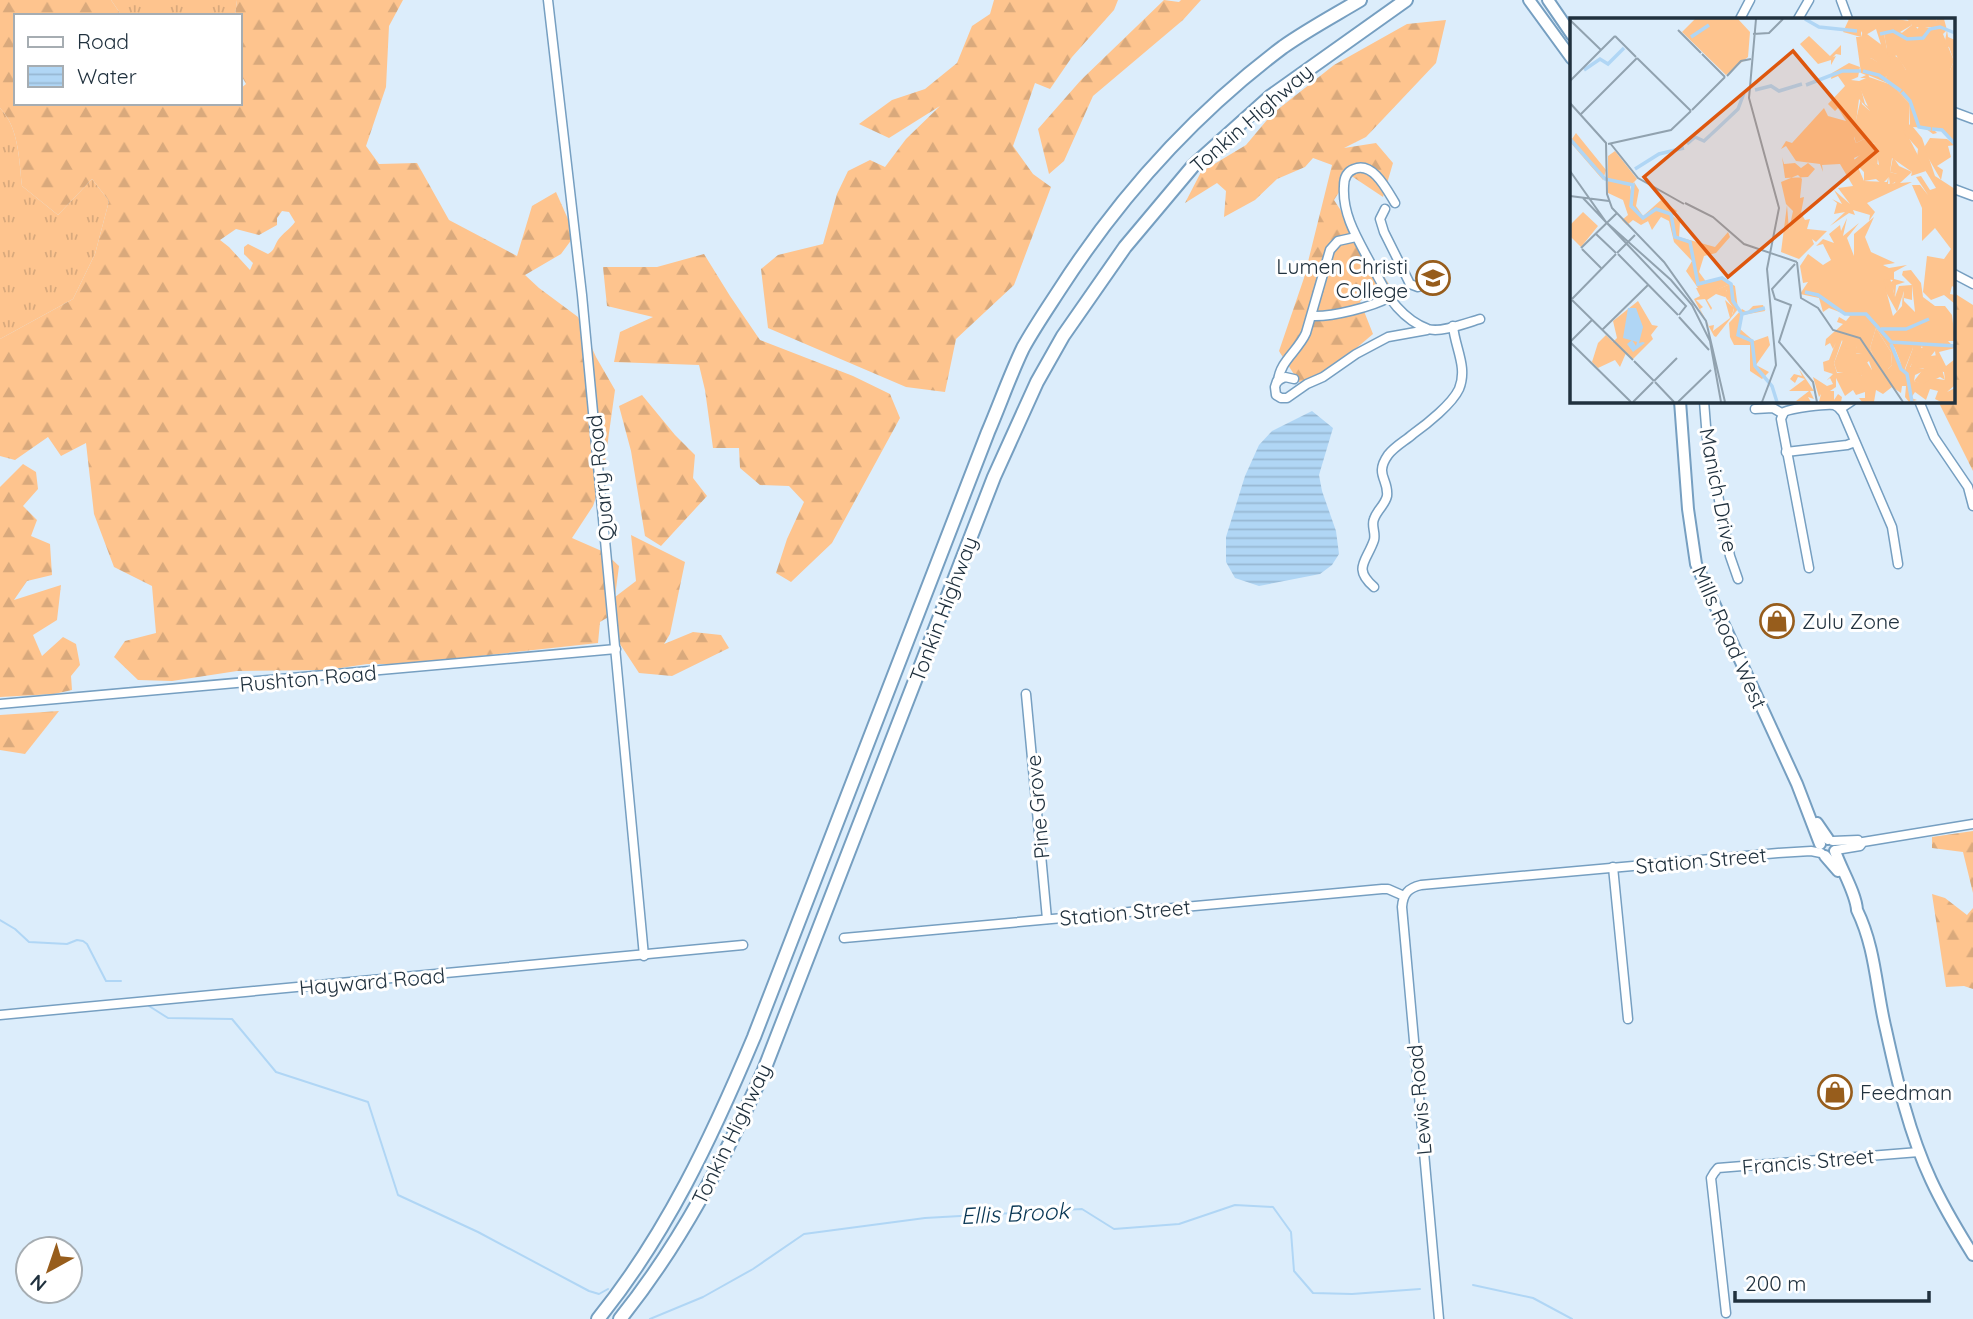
<svg xmlns="http://www.w3.org/2000/svg" width="1973" height="1319" font-family="Quicksand,sans-serif">
  <defs>
    <pattern id="grass-tufts" width="24" height="20" patternUnits="userSpaceOnUse" patternTransform="scale(1.75)"><rect width="24" height="20" fill="#fec48e"/><path d="M3 7l-1-3M5 7V3M7 7l1-3M15 17l-1-3M17 17v-4M19 17l1-3" fill="none" stroke="#d9a97c"/></pattern>
    <pattern id="forest-firs" width="22" height="20" patternUnits="userSpaceOnUse" patternTransform="scale(1.75)"><rect width="22" height="20" fill="#fec48e"/><path d="M5 1l3.5 6h-7zM16 11l3.5 6h-7z" fill="#d9a97c"/></pattern>
    <pattern id="water-rules" width="6" height="5" patternUnits="userSpaceOnUse" patternTransform="scale(1.75)"><rect width="6" height="5" fill="#b0d6f5"/><path d="M0 2.5h6" fill="none" stroke="#97b8d3"/></pattern>
  </defs>
  <rect width="100%" height="100%" fill="#dcedfb"/>
  <g fill="url(#grass-tufts)">
    <polygon points="111,0 237,0 235,16 122,16"/>
    <path d="M0 108C19 128 19 159 22 186L58 215 92 179 109 201 95 254 73 299 0 339Z"/>
  </g>
  <g fill="url(#forest-firs)" fill-rule="evenodd">
    <path d="M0 0H111L122 16H16V103H240V89L246 84 240 73V16H235L237 0H403L389 26 386 87 366 146 379 164 417 163 449 220 517 256 532 206 556 192 575 235 561 254 525 275 539 288 578 317 596 357 615 390 603 476 593 506 572 538 604 552 619 566 615 597 636 581 631 535 685 562 670 634 664 644 693 632 721 635 729 648 672 676 639 673 616 638 615 613 600 622 598 643 406 664H367L327 670 237 671 172 681 138 680 114 657 125 641 156 633 152 586 114 567 94 514 86 443 61 456 48 437 15 460 0 456V339L73 299 95 254 109 201 92 179 58 215 22 186C19 159 19 128 0 108ZM282 211 289 212 295 222C290 229 283 233 278 240 274 246 275 250 268 254L248 244 244 247V254L253 263 250 270 229 247 220 240 236 229 259 235 277 225V218Z"/>
    <polygon points="994,0 1118,0 1114,10 1072,57 1050,89 1035,83 1013,146 1033,174 1051,187 1014,285 956,339 945,392 906,387 768,328 761,269 778,255 823,244 837,194 848,171 870,160 885,167 906,139 940,106 889,138 859,124 892,100 925,89 957,63 972,26 990,14"/>
    <polygon points="1164,0 1179,2 1181,0 1201,0 1183,20 1093,96 1064,161 1049,174 1038,129 1081,80"/>
    <polygon points="1446,20 1436,63 1366,137 1344,148 1376,143 1393,163 1383,197 1350,175 1334,200 1389,284 1360,301 1373,334 1321,378 1299,382 1279,351 1304,278 1332,165 1313,158 1305,167 1277,179 1255,200 1224,217 1226,191 1217,183 1185,203 1201,172 1246,145 1272,114 1334,65 1407,24"/>
    <polygon points="704,254 730,296 760,340 853,376 890,394 900,418 832,543 791,582 776,573 787,539 804,502 789,486 760,485 740,468 739,448 713,448 705,390 699,365 614,362 620,332 653,317 607,306 603,267 657,267"/>
    <polygon points="1954,293 1973,305 1973,471 1938,401 1954,401"/>
    <polygon points="642,395 675,435 695,455 693,478 707,496 661,546 645,536 631,451 619,406"/>
    <polygon points="23,464 36,472 38,489 23,506 37,520 31,536 50,544 52,575 27,581 14,600 61,585 57,620 33,635 42,656 63,637 76,644 80,665 71,676 72,690 54,694 0,697 0,487"/>
    <polygon points="59,711 25,754 0,750 0,715"/>
    <polygon points="1973,831 1973,893 1963,852 1932,848 1932,837"/>
    <polygon points="1932,894 1945,898 1967,915 1973,908 1973,989 1964,986 1946,987"/>
  </g>
  <polygon fill="url(#water-rules)" points="1312,411 1333,428 1319,475 1322,491 1336,531 1339,554 1332,565 1320,574 1259,586 1235,578 1226,562 1226,537 1245,476 1259,445 1272,431"/>
  <g fill="none" stroke-linecap="round" stroke-linejoin="round">
    <g stroke="#b0d6f5" stroke-width="2">
      <polyline points="0,920 15,929 29,942 67,944 77,940 83,941 87,944 106,981 121,981"/>
      <polyline points="149,1006 168,1018 232,1019 276,1072 368,1102 398,1195 478,1232 589,1291 599,1294 608,1289"/>
      <polyline points="1473,1285 1533,1298 1572,1319"/>
      <polyline points="650,1319 703,1297 753,1269 804,1234 925,1218 1082,1209 1114,1229 1179,1224 1235,1205 1273,1207 1291,1232 1294,1271 1313,1293 1352,1294 1420,1289"/>
    </g>
    <g stroke="#769fc1" stroke-width="11">
      <g id="minor">
        <polyline points="548,0 582,295 644,956"/>
        <polyline points="1841,0 1848,19"/>
        <polyline points="1740,19 1750,0"/>
        <polyline points="1798,19 1809,0"/>
        <polyline points="1954,112 1973,119"/>
        <polyline points="1954,189 1973,196"/>
        <path d="M1395 203C1387 190 1373 161 1354 169 1346 172 1344 179 1344 186 1342 216 1359 241 1372 266 1380 280 1387 296 1397 307 1405 316 1417 325 1428 329 1441 333 1466 323 1480 319"/>
        <polyline points="1385,209 1380,219 1384,232 1410,284 1418,287 1423,285"/>
        <polyline points="1954,274 1973,284"/>
        <path d="M1312 316C1332 317 1372 307 1390 297"/>
        <polyline points="1294,379 1285,377 1277,381 1275,387 1276,395 1281,398 1287,398 1307,384 1323,377 1356,354 1388,337 1427,330"/>
        <path d="M1278 381C1280 361 1298 351 1306 333L1330 250 1338 241 1356 237"/>
        <polyline points="1704,401 1707,439 1730,556 1738,579"/>
        <polyline points="1919,401 1934,437 1968,487 1973,506"/>
        <polyline points="1755,409 1773,408 1783,414"/>
        <polyline points="1840,409 1852,401"/>
        <polyline points="1786,452 1847,445 1855,442"/>
        <path d="M1809 568 1781 419 1784 412C1792 408 1825 404 1834 405 1839 407 1840 409 1843 413L1892 527 1898 564"/>
        <path d="M1374 587C1352 568 1367 561 1374 540 1376 532 1371 526 1374 519 1377 510 1385 505 1387 496 1389 479 1374 475 1388 455 1395 446 1405 441 1413 434 1427 424 1452 404 1459 389 1468 367 1455 348 1453 326"/>
        <polyline points="1026,694 1047,919"/>
        <polyline points="0,704 616,649"/>
        <polyline points="1833,841 1858,840"/>
        <polyline points="1836,850 1860,846 1863,842 1973,824"/>
        <polyline points="1613,867 1628,1019"/>
        <polyline points="844,938 1382,889 1388,889 1404,896"/>
        <polyline points="0,1015 743,945"/>
        <polyline points="1726,1313 1711,1178 1714,1173 1718,1168 1919,1152"/>
        <path d="M1439 1319 1402 907C1403 894 1408 888 1421 885L1778 853 1811 851 1821 853"/>
      </g>
    </g>
    <g stroke="#769fc1" stroke-width="14">
      <g id="secondary">
        <polyline points="1529,0 1572,59"/>
        <polyline points="1548,0 1572,35"/>
        <polyline points="1680,401 1688,509 1696,564 1797,784 1820,844"/>
        <polyline points="1817,823 1828,839"/>
        <path d="M1835 851C1841 869 1856 893 1857 910 1876 949 1876 990 1886 1030 1897 1080 1909 1133 1931 1180 1943 1206 1958 1231 1973 1255"/>
        <polyline points="1825,856 1838,871"/>
      </g>
    </g>
    <g stroke="#769fc1" stroke-width="16">
      <g id="trunk">
        <path d="M598 1319C666 1235 712 1137 754 1037L988 432C1000 404 1010 375 1023 348 1034 328 1047 309 1060 289 1120 196 1194 114 1283 47 1307 30 1335 15 1360 0"/>
        <path d="M620 1319C681 1243 725 1158 764 1070L994 477 1037 382 1063 336 1125 247 1193 166 1271 96 1406 0"/>
      </g>
    </g>
    <use href="#minor" stroke="#fff" stroke-width="8"/>
    <use href="#secondary" stroke="#fff" stroke-width="10"/>
    <use href="#trunk" stroke="#fff" stroke-width="12"/>
  </g>
  <defs>
    <g id="school-ring" transform="scale(1.75)"><circle r="9.5" fill="#fff" stroke="#975d1c" stroke-width="1.5"/><path d="M0-5L7-2L0 1L-7-2ZM-4 1L0 2.5L4 1V4Q0 6-4 4Z" fill="#975d1c"/></g>
    <g id="shop-ring" transform="scale(1.75)"><circle r="9.5" fill="#fff" stroke="#975d1c" stroke-width="1.5"/><path d="M-5-2.5h2.3a2.7 3.5 0 0 1 5.4 0H5L5.5 6h-11ZM-1.5-2.5h3a1.5 2.3 0 0 0-3 0Z" fill="#975d1c"/></g>
  </defs>
  <g fill-rule="evenodd">
    <use href="#school-ring" x="1433" y="278"/>
    <use href="#shop-ring" x="1777" y="621"/>
    <use href="#shop-ring" x="1835" y="1092"/>
  </g>
  <g text-anchor="middle" dominant-baseline="central" stroke-width="6" stroke-linejoin="round" paint-order="stroke">
    <g font-size="21" fill="#20313e" stroke="#fff">
      <text transform="translate(1251 118) rotate(-41)">Tonkin Highway</text>
      <text transform="translate(600 478) rotate(-96)">Quarry Road</text>
      <text transform="translate(1719 490) rotate(79)">Manich Drive</text>
      <text transform="translate(943 609) rotate(-69)">Tonkin Highway</text>
      <text transform="translate(1730 637) rotate(66)">Mills Road West</text>
      <text transform="translate(308 678) rotate(-5)">Rushton Road</text>
      <text transform="translate(1037 807) rotate(-95)">Pine Grove</text>
      <text transform="translate(1701 860) rotate(-5)">Station Street</text>
      <text transform="translate(1125 912) rotate(-5)">Station Street</text>
      <text transform="translate(372 981) rotate(-5)">Hayward Road</text>
      <text transform="translate(1419 1100) rotate(-95)">Lewis Road</text>
      <text transform="translate(731 1134) rotate(-64)">Tonkin Highway</text>
      <text transform="translate(1808 1161) rotate(-5)">Francis Street</text>
    </g>
    <g font-size="21" fill="#20313e" stroke="#fff" text-anchor="start">
      <text x="1408" y="266" text-anchor="end">Lumen Christi<tspan x="1408" dy="24">College</tspan></text>
      <text x="1802" y="621">Zulu Zone</text>
      <text x="1860" y="1092">Feedman</text>
    </g>
    <g font-size="23" font-style="italic" fill="#083654" stroke="#fff">
      <text transform="translate(1015 1213) rotate(-3)">Ellis Brook</text>
    </g>
  </g>
  <g transform="translate(1570 18)">
    <rect width="385" height="385" fill="#dcedfb"/>
    <path d="M326 1 340 3 342 7 330 14 339 18 345 17 349 8 367 11V1H374L377 12 373 16 384 43 380 52H336L326 37 316 60 307 44 301 40 297 48 299 59 322 67 339 85V120L356 153 341 158 342 154 322 140 320 154 327 156V163L320 167 319 159 312 166 306 161 294 163V154L283 143 291 136 309 147 305 126 294 121 286 125 283 115 291 80 292 86 300 93 287 64 296 60H290L296 57 291 55 286 19H291L293 13 317 31 314 16 320 11 314 8ZM360 120 377 121 385 127 378 128 381 139 367 148 373 152 371 162 353 131ZM320 260 325 279 329 268 342 267V282L334 280V273L327 294 312 267 313 261ZM158 267 155 279 146 276 137 282 142 290 141 292 135 281 126 282 133 289 130 291 139 308 144 307 143 313 160 300 155 282 164 290 162 297 168 291 146 319 144 318 124 281 130 278 126 270 136 269 138 275ZM306 310 321 334 322 347 317 352 306 345 300 330ZM273 322 278 328H287L286 336 291 335 302 352H293V358L267 354 264 345ZM340 325 343 330 334 353 323 326ZM348 329 365 333 361 338 368 337 375 362 370 359 353 367 344 363 354 350H340Z" fill="#fec48e"/>
    <path d="M279 1H326L322 7 329 13 314 16 317 31 313 33 306 11 294 18 291 13V19L273 14ZM337 1H366L371 9H346L352 15 348 19 328 18 342 7ZM377 12 378 19 385 22V127L372 113 363 111 367 115 363 116 355 110 343 109 352 120 365 158 385 171V270L382 268 380 276 385 277V286L374 277 361 282 353 274 357 238 374 241 381 231 365 210 352 223V190L342 167H350L358 177 346 159 351 158 360 172 366 170 347 139 348 131 333 114 340 106 339 85 322 67 298 57 295 45 301 40 311 46 316 60 321 43 317 34 329 40 336 52H380L384 43 379 29 374 28ZM239 18 260 38 271 27V37L266 36 263 39 266 38 261 47V42L248 46 230 26ZM279 45 290 49 288 59 281 62 289 63 295 86 301 91 300 93 289 81 284 120 286 125 294 121 309 128 307 150 291 137 284 140 294 163 317 164 319 157 318 166 325 165 327 156 320 154 323 139 329 148 342 154 330 165 342 164 297 185 305 194 299 203 300 197 283 192 285 197 279 195 260 208 275 194 264 196 267 185 262 181 272 186 264 172 280 186 268 170 283 168 270 146 252 147 253 154 250 146 226 143 216 128 211 131 216 123 222 125 254 90 258 98 276 103 268 90 265 93 258 86 275 68 268 58 261 61 262 55ZM6 115 36 152 33 162 0 124ZM212 139 214 146 225 145 231 150 238 145 245 151 238 159 215 160ZM228 157 232 161 230 180 234 179 231 195 235 202 240 201 237 211 257 213 246 224 242 221 244 226 229 241 211 234 217 187 219 212 223 193 216 186 211 164ZM64 164 69 172 66 188 73 198 91 182 107 193 103 198 110 204 109 219 145 229 158 214 160 219 146 235 134 238 129 254 137 265 150 259 165 268 168 291 162 298 164 291 154 277 157 272 149 275 158 267 138 276 133 273 136 270H128L116 253 122 243 104 224 99 203 89 198 71 206 60 198 58 186ZM304 199 295 219 301 234 325 245 313 247 319 250 337 247 324 254V261L335 264 326 267 325 280 323 271 317 268 323 262 313 261 323 298 332 288 333 271 334 283 345 294 342 267 332 257 333 253 341 252 351 265 353 279 365 288H375L382 297 385 323H378L385 330 369 334 376 348 385 341V367L377 374 385 370V384H371L365 381 368 373 360 371 356 382 345 374 341 380 347 382 339 384 335 379 336 368H332L331 375 322 369 313 376 306 372 304 384H292L289 380H295V374L286 377 283 372 275 378 266 360V369L260 373H264V382L268 376 272 379 271 384H249L251 376 249 379 243 359 257 368 263 366 260 360 256 363 263 356 254 353 253 344 259 342 266 324 263 331 260 325 255 328 256 321 273 306 267 304 269 299 276 303 280 298 259 290 253 294 249 280 230 276 238 264 233 265 230 248 238 236 253 247 261 242 253 226 246 228 253 221 264 225 259 216 270 207 271 213 277 200 273 218 289 205 277 220 284 238V216ZM306 310 321 334 322 347 318 351 306 345 300 330ZM272 322 276 331 287 328 284 336 291 335 292 349 299 343 302 352H293L292 358 287 354 267 355 264 345ZM327 325 343 330 335 352 323 332ZM352 328 353 333H365L368 353 374 354 375 362 362 360 353 366 344 363 345 357 358 351 340 349ZM183 288 193 287 195 293 173 297 170 311 184 323 198 318 200 327 186 347 199 354 192 361 180 353V327H164L160 319 159 305 172 291 177 294ZM229 351 244 373H240L244 381 238 379 241 384 226 383 239 373H219L235 361 228 359 225 365 220 361 224 356 232 358Z" fill="#fec48e" fill-rule="evenodd"/>
    <path d="M125 1H168L180 14 178 39 156 57 112 14ZM45 133 67 161 60 168 65 193 73 201 86 192 93 196 82 212 78 203 71 207 63 202 57 207 52 202 58 197 53 182 38 175V138ZM13 194 28 208 11 229 0 218V207ZM68 283 82 307 88 308 81 317 83 321 63 341 56 335 50 349 45 342 28 350 22 344 28 325 36 317 43 324 47 320 43 303Z" fill="#fec48e"/>
    <path d="M58 290H66L73 309 69 325 73 324 75 325 63 334 57 326 62 322 66 328 67 324 53 320Z" fill="#b0d6f5"/>
    <path fill="none" stroke="#b0d6f5" stroke-width="3.5" d="M235 1 249 9 287 13M310 16 323 13 337 21 353 20 360 11 370 9 385 15M121 19 139 7M14 52 30 41 38 46 54 30M293 53 309 57 331 73M236 67 272 53H291M185 72 201 68 209 73 232 66M332 74 340 83 349 109 361 111M362 111 372 112 385 126M0 121 35 161 63 167 61 188 73 200 86 191 101 196 105 219 120 224 128 266 152 260 161 266 163 283 172 296 168 317 182 323 185 348 202 368 207 384M117 126 125 119 134 123 148 110 168 91 174 75M65 151 89 136 114 130M235 274 248 277 275 296H296L321 324 385 328M172 296 195 290M311 311H336L359 301M321 326 331 351 337 356 342 384"/>
    <path fill="none" stroke="#91a2af" stroke-width="2" d="M186 1 179 80 209 190 197 251 206 347 192 384M0 2 31 32M108 12 131 35M183 16 199 15 213 1M45 18 66 39M132 36 155 59M67 40 121 93M157 58 171 43 181 41M0 63 45 18M0 85 36 125 37 176 42 190 94 244 136 303 155 384M122 92 155 59M10 97 67 40M40 125 68 160 114 186M38 126 101 112 121 93M0 153 36 204 101 262 122 287 140 323 151 384M0 178 39 183M13 180 116 288 109 297M115 185 143 199 174 226 227 244M26 216 46 235M11 230 47 195M12 231 32 251M47 235 65 217M48 236 108 297M227 244 231 280 248 290 263 312 290 320 333 384M225 246 202 271 205 281 221 287 209 324 243 364 247 384M2 281 46 236M2 282 63 342M109 299 139 332M32 312 78 267M0 324 61 384M0 324 22 302M64 343 84 363M84 363 107 340M85 364 104 384M63 384 83 364M108 384 141 352"/>
    <path fill="#de570e" fill-opacity="0.15" stroke="#de570e" stroke-width="3.5" d="M223 33 307 133 158 259 74 159Z"/>
    <rect width="385" height="385" fill="none" stroke="#20313e" stroke-width="3.5"/>
  </g>
  <rect x="14" y="14" width="228" height="91" fill="#ffffff" stroke="#a6adb2" stroke-width="2"/>
  <rect x="28" y="37" width="35" height="10" fill="#ffffff" stroke="#a6adb2" stroke-width="2"/>
  <text x="77" y="49" font-size="21" fill="#20313e">Road</text>
  <rect x="28" y="66" width="35" height="21" fill="url(#water-rules)" stroke="#a6adb2" stroke-width="2"/>
  <text x="77" y="84" font-size="21" fill="#20313e">Water</text>
  <g transform="translate(49 1270) rotate(220)"><circle r="33" fill="#ffffff" stroke="#a6adb2" stroke-width="2"/>
  <path d="M0-5L12 26L0 18L-12 26Z" fill="#975d1c"/>
  <text y="-10" font-size="19" font-weight="bold" text-anchor="middle" fill="#20313e">N</text>
  </g>
  <path d="M1735 1291v10h194v-10" fill="none" stroke="#20313e" stroke-width="3.5"/>
  <text x="1745" y="1291" font-size="21" fill="#20313e" stroke="#ffffff" stroke-width="5" paint-order="stroke">200 m</text>
</svg>
